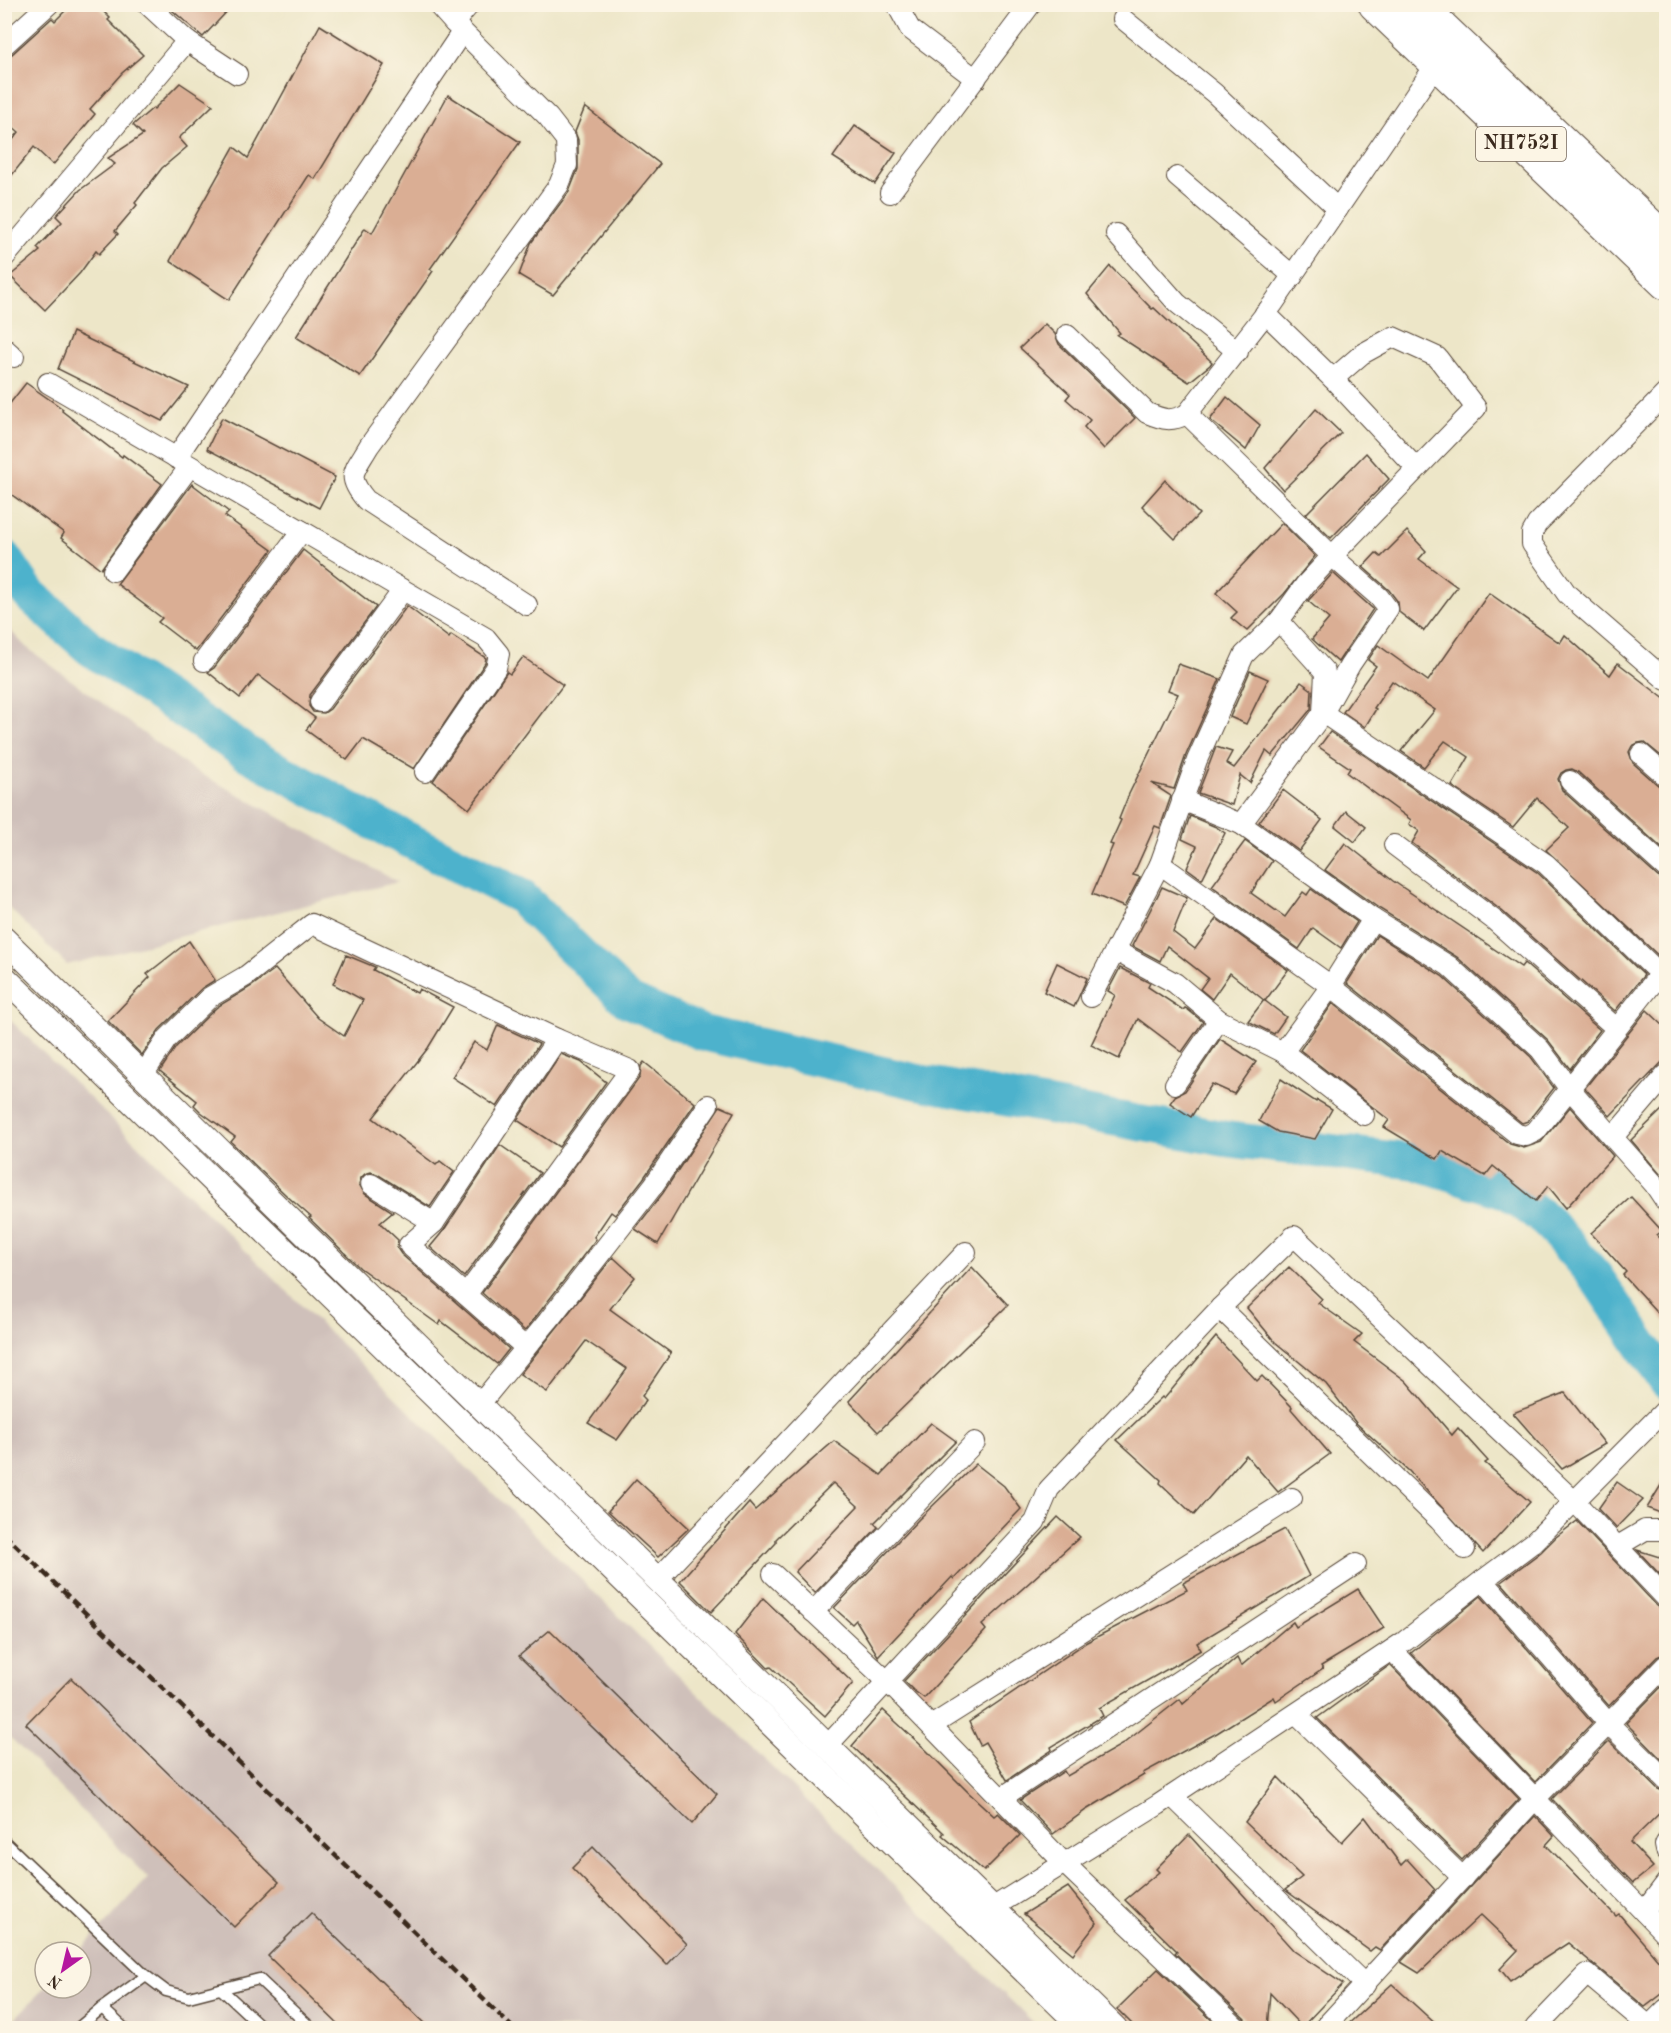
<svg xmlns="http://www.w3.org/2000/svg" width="1671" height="2033" font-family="'Old Standard TT',serif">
  <rect width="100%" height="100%" fill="#fcf5e5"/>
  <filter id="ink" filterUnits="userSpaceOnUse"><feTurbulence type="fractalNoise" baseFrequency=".0167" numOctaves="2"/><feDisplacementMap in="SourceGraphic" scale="12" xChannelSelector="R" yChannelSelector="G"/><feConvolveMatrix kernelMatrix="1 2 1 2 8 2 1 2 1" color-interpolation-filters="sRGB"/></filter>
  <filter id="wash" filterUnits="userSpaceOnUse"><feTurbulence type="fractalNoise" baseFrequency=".008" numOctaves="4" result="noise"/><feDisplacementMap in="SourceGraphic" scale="24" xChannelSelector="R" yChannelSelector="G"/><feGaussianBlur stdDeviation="1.35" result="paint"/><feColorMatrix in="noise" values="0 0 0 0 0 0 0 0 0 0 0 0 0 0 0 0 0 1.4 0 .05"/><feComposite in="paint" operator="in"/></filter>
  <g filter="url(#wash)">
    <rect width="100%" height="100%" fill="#ede6c8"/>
    <g fill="#cfc0ba">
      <polygon points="5,625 26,647 192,769 398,882 67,965 5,904"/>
      <polygon points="4,1014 1039,2028 6,2028 45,1987 81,1988 81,1952 79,1952 148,1878 5,1732"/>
    </g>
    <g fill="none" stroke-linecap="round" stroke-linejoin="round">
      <polyline stroke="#4db2cc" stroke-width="36" points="4,557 29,594 90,648 248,754 375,823 520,896 627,1000 703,1033 918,1082 1226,1139 1416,1162 1506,1191 1545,1219 1595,1276 1666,1381"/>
    </g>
    <g id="blocks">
      <g fill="#daae94">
        <polygon points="72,4 96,4 110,18 108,20 143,55 122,73 90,109 95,114 53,165 34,147 4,185 4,151 19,132 4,119 4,57 12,54 52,18 55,21"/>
        <polygon points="165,4 234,4 203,37"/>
        <polygon points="320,25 384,65 315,179 309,175 229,300 170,261 234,147 248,158"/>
        <polygon points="180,83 213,105 179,138 187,147 162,168 135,203 137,205 115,231 118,234 99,254 96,251 80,273 45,310 10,276 40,251 37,248 62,222 56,216 80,190 115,164 108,158 143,135 133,125 153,108 154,109"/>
        <polygon points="448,95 520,142 430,269 433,271 360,376 296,337 365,228 372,233"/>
        <polygon points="585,107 660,164 553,295 519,275 531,243 569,192 578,169 578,140 575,132"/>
        <polygon points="855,126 896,153 875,184 833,157"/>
        <polygon points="1110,266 1152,309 1154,308 1212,362 1210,365 1189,382 1117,335 1120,333 1087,294"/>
        <polygon points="1045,324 1055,334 1059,344 1135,418 1104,449 1084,427 1090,420 1066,399 1070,394 1020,348"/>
        <polygon points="73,332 189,387 162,421 58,369"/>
        <polygon points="26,383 63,409 62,411 122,457 123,455 162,484 101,569 61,538 64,533 4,489 4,411"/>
        <polygon points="1227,397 1260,425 1246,450 1210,420"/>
        <polygon points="1316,409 1341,433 1283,490 1265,468"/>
        <polygon points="222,418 335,477 319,508 207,449"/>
        <polygon points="1366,453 1389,479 1331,538 1306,514"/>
        <polygon points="1165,480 1199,514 1175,539 1142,506"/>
        <polygon points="192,484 229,512 225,516 272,550 196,651 158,622 162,618 117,584"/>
        <polygon points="1282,523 1315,556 1284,594 1247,631 1231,618 1237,612 1216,593"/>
        <polygon points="1407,531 1426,551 1419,559 1457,587 1424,631 1399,612 1398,602 1389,590 1363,567 1376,553 1381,557"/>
        <polygon points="303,550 376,607 310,695 309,706 313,712 324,713 330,709 407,606 449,638 451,635 486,658 485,663 414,769 363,739 347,760 306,730 315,718 258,675 240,698 208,672 214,668"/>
        <polygon points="1333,573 1373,609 1338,662 1312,639 1329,619 1308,601"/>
        <polygon points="1489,593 1560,643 1565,635 1610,675 1618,663 1666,700 1666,760 1644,742 1638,743 1632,746 1629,752 1633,763 1658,785 1666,788 1666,852 1578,772 1572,769 1566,770 1561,773 1558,779 1562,790 1658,877 1666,880 1666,954 1662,959 1546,850 1569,828 1537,798 1513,827 1452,786 1469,757 1445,741 1424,767 1401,751 1435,710 1392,681 1374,708 1376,709 1365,727 1343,712 1376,666 1368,660 1378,645 1428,681"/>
        <polygon points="523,657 563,685 469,809 433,781 507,672 510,674"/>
        <polygon points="1178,664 1220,679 1186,755 1174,789 1151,783 1171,796 1170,799 1160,828 1155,826 1133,875 1140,877 1124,907 1092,894 1113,845 1110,844 1121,820 1119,819 1129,794 1178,694 1168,690"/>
        <polygon points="1250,671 1268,679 1246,724 1230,717"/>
        <polygon points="1301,682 1312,690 1311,709 1272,756 1266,751 1250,783 1240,775 1232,805 1198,793 1216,747 1232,752 1226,763 1234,768"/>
        <polygon points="1330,732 1538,873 1644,975 1615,1011 1502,911 1412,843 1419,831 1409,824 1411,820 1347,773 1350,768 1319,747"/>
        <polygon points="1283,790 1322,820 1299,851 1259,822"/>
        <polygon points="1346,811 1366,827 1355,842 1335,826"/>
        <polygon points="1190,816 1216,827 1225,833 1202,879 1187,868 1197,846 1182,839"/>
        <polygon points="1245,841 1272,861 1251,893 1285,917 1303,892 1307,895 1311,889 1357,922 1341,948 1313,928 1299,949 1212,886"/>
        <polygon points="1345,843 1393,881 1521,967 1524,963 1600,1030 1570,1069 1548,1040 1457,957 1380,909 1325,870"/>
        <polygon points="1162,887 1187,898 1173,932 1195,949 1217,919 1288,970 1265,1001 1230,973 1212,999 1200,989 1208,978 1167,946 1160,961 1132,946"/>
        <polygon points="1377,935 1442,976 1531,1057 1554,1088 1528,1121 1522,1123 1347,983"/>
        <polygon points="189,941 215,980 202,988 159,1030 142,1055 108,1021 150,977 147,974"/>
        <polygon points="346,955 375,967 373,970 417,993 419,989 453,1007 428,1048 373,1118 436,1165 440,1161 454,1172 430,1207 377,1174 371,1172 365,1174 361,1178 359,1184 365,1194 393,1212 380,1223 398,1240 397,1248 401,1254 509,1349 497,1364 441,1321 439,1325 360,1268 309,1218 311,1217 287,1196 231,1142 235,1137 201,1112 194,1105 197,1101 160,1071 176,1047 217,1007 252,986 275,969 318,1018 344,1036 363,1000 333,984"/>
        <polygon points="1057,963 1087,978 1074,1007 1044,992"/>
        <polygon points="1120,968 1150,983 1148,987 1183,1010 1185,1008 1187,1009 1203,1022 1182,1052 1138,1019 1119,1059 1091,1045 1115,995 1108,991"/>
        <polygon points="1264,1000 1286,1017 1274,1034 1248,1021"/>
        <polygon points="1333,1003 1510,1144 1524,1148 1541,1142 1570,1107 1613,1156 1566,1208 1548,1186 1536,1201 1493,1166 1485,1176 1442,1151 1437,1159 1384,1127 1389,1120 1300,1050"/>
        <polygon points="1647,1010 1666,1028 1666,1058 1610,1116 1585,1088"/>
        <polygon points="498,1025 539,1044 497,1107 452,1077 474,1042 487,1050"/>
        <polygon points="1220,1039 1256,1062 1234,1094 1212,1084 1191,1117 1170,1103 1175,1096 1185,1091"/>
        <polygon points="561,1054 581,1062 606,1082 559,1147 517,1120"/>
        <polygon points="644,1062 695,1103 643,1179 615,1215 611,1212 594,1237 596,1239 525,1331 482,1293 640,1077 641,1066"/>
        <polygon points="1281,1079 1316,1102 1317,1100 1332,1109 1315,1139 1278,1132 1259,1121"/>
        <polygon points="720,1106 734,1112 658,1244 635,1229 663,1193"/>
        <polygon points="1666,1106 1666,1181 1631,1140"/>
        <polygon points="500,1145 540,1173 464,1277 430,1247 444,1230"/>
        <polygon points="1631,1197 1662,1231 1657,1235 1666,1244 1666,1322 1623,1275 1626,1272 1591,1233"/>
        <polygon points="613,1257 635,1277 610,1309 671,1353 642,1396 646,1400 617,1440 588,1423 627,1369 586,1341 547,1392 520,1374"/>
        <polygon points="972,1267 1008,1305 878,1432 849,1401"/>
        <polygon points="1289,1267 1322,1299 1318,1303 1362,1334 1354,1342 1406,1381 1452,1435 1458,1428 1488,1461 1485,1463 1530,1502 1483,1553 1409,1471 1356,1423 1326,1384 1275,1342 1247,1308"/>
        <polygon points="1216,1337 1257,1381 1262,1376 1292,1407 1291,1409 1330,1454 1278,1492 1246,1455 1194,1515 1160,1483 1161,1480 1117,1440 1162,1397 1164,1399"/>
        <polygon points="1565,1393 1605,1444 1562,1469 1513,1413"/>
        <polygon points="931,1423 956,1441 874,1523 878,1527 815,1593 795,1572 858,1506 833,1483 776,1539 776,1543 711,1612 680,1581 749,1503 755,1510 834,1441 881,1475"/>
        <polygon points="976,1464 1004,1486 1021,1509 954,1579 952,1577 878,1656 856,1620 852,1624 834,1608 919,1519"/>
        <polygon points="1666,1477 1666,1515 1647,1508"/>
        <polygon points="636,1479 689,1528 658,1557 608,1511"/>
        <polygon points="1617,1482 1643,1500 1616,1528 1598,1509"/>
        <polygon points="1058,1517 1080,1537 982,1625 986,1630 924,1698 913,1690 904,1681"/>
        <polygon points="1577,1521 1657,1606 1666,1610 1666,1653 1657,1657 1609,1706 1501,1582 1541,1552 1556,1537"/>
        <polygon points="1285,1529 1309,1576 1197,1643 1201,1650 1099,1708 1103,1716 1051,1747 1052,1750 1007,1780 985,1742 980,1745 969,1722 1087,1642 1187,1590 1183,1583"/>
        <polygon points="1637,1550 1666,1559 1666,1581"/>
        <polygon points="1358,1589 1384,1628 1321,1666 1323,1669 1276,1701 1274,1697 1217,1733 1143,1773 1144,1775 1086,1810 1053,1834 1020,1800 1064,1771 1067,1776 1123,1744 1180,1699 1183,1704 1237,1658 1241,1666 1293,1622 1296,1627"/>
        <polygon points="1481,1596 1592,1723 1535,1782 1411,1653"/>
        <polygon points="763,1598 853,1683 825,1716 771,1667 768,1668 735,1634"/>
        <polygon points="550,1630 717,1794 692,1824 519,1656"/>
        <polygon points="1390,1665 1519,1799 1462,1860 1317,1718"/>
        <polygon points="71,1678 279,1882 234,1927 26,1724"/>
        <polygon points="1666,1682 1666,1764 1626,1723"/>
        <polygon points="883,1710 924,1748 969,1793 994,1816 998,1813 1020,1835 984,1871 942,1835 944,1833 852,1746"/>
        <polygon points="1609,1741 1658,1789 1666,1792 1666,1807 1630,1842 1653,1867 1633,1883 1552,1799"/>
        <polygon points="1278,1777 1342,1842 1365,1817 1401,1865 1407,1859 1435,1890 1380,1950 1375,1947 1370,1951 1285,1890 1302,1877 1245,1822"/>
        <polygon points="1535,1816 1554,1836 1546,1845 1616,1916 1619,1914 1666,1969 1666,1991 1645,2007 1568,1943 1510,1981 1500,1969 1518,1950 1481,1915 1419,1973 1401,1962"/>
        <polygon points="1189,1835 1294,1951 1343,1984 1302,2027 1270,1993 1267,2028 1249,2028 1245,2019 1175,1953 1177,1951 1125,1900 1159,1872 1156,1869"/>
        <polygon points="593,1847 687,1944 667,1965 572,1868"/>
        <polygon points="1068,1887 1097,1923 1073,1954 1024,1914"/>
        <polygon points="311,1913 429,2028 342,2028 268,1956"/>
        <polygon points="1158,1969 1220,2028 1136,2028 1117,2009"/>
        <polygon points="1392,1984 1440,2028 1344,2028"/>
      </g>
    </g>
  </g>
  <g filter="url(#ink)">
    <use href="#blocks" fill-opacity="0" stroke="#564638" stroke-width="1.5"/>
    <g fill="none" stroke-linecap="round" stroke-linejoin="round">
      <g stroke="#564638" stroke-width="13">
        <g id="service">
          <polyline points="4,1841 146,1976 166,1991 189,1997 259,1979 311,2028"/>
          <polyline points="221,1989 263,2028"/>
          <polyline points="102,2008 124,2028"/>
          <polyline points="78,2028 102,2008 146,1976"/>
        </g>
      </g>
      <g stroke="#564638" stroke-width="22">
        <g id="minor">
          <polyline points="147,4 187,41 237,74"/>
          <polyline points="437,4 454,23 470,4"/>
          <polyline points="900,4 898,7 910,29 976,79"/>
          <polyline points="1123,19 1214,93 1338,209"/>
          <path d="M454 23 548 117 566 140 567 165 559 185 369 446C354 472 345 475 366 500L527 605"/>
          <polyline points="4,45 49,4"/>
          <polyline points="1177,177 1293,276"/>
          <polyline points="890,193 1031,4"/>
          <polyline points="1116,234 1177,303 1238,352"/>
          <polyline points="4,258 187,41"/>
          <polyline points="1265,313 1333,379 1416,468"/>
          <path d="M1067 335 1147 413C1164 420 1171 422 1187 414L1273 304 1437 63"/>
          <polyline points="4,348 14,357"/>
          <polyline points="48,383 486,638 499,654 496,668 425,772"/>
          <polyline points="1666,393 1537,524 1532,533 1532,544 1567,594 1666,680"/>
          <polyline points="176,458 462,32"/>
          <polyline points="113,571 190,466"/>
          <polyline points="204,661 302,531"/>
          <polyline points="320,702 403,590"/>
          <polyline points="1641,754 1666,776"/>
          <polyline points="1570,781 1666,868"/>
          <polyline points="1182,800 1241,824 1373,919 1449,966 1540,1049 1569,1088 1654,1184 1666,1202"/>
          <polyline points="1241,824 1323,713 1325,672 1279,621"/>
          <polyline points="1394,845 1494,920 1616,1028"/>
          <polyline points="1160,864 1331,986 1517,1134 1526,1136 1536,1131 1660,974 1546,864 1323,713 1350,665 1388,609 1379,597 1332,556 1187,414"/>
          <polyline points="1116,951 1175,983 1219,1020 1283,1052 1364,1115"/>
          <polyline points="1091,997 1160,864 1197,760 1244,655 1279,621 1305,585 1332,556 1476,408 1437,357 1393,337 1362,354 1333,379"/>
          <polyline points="1283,1052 1331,986 1373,919"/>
          <polyline points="143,1075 167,1039 210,997 246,976 312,924 557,1039 434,1223 409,1245 526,1348"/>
          <polyline points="1175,1084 1219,1020"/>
          <polyline points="1613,1137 1666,1075"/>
          <polyline points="371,1184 434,1223"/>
          <polyline points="466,1295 630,1070 557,1039"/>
          <polyline points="1220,1308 1439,1520 1465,1549"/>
          <polyline points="479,1405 548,1321 653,1186 708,1105"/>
          <polyline points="1618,1546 1645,1530 1666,1530"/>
          <polyline points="773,1574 887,1681 1064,1863 1237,2028"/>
          <polyline points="657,1580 966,1252"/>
          <polyline points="1483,1580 1609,1724 1666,1780"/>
          <polyline points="813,1612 975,1442"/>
          <polyline points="1392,1650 1666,1935"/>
          <polyline points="1296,1714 1463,1878"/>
          <polyline points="931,1726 1292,1498"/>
          <polyline points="827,1746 1035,1522 1049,1489 1220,1308 1294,1236 1575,1502 1666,1598"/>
          <polyline points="1172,1796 1365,1985"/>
          <polyline points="1001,1798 1356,1564"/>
          <polyline points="1666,1843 1665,1845 1666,1850"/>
          <polyline points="992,1908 1158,1805 1405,1641 1483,1580 1534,1542 1666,1409"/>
          <polyline points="1644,1912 1666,1883"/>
          <polyline points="1324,2028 1535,1799 1666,1665"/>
          <polyline points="1535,2028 1587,1974 1649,2026 1666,2009"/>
        </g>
      </g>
      <g stroke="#564638" stroke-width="26">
        <g id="tertiary">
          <polyline points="4,939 1115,2028"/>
          <polyline points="4,977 1083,2028"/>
        </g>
      </g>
      <g stroke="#564638" stroke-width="35">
        <g id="trunk">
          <polyline points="1375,4 1666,283"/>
          <polyline points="1417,4 1666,241"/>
        </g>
      </g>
      <use href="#service" stroke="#fff" stroke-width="10"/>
      <use href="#minor" stroke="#fff" stroke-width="20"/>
      <use href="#tertiary" stroke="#fff" stroke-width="24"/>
      <use href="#trunk" stroke="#fff" stroke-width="33"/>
      <polyline stroke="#3b2a1e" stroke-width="4.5" stroke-dasharray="9 4.5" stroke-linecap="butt" points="4,1534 513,2028"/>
    </g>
  </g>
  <g text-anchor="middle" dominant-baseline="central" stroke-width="4.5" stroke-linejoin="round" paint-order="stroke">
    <rect fill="#fcf5e5" stroke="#75675a" stroke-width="1.5" x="1476" y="127" width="90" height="34" rx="4.5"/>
    <g font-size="20" font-weight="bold" fill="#3b2a1e">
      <text x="1521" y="144">NH752I</text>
    </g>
  </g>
  <rect width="1671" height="2033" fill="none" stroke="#fcf5e5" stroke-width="24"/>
  <g transform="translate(63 1970) rotate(214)"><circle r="28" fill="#fcf5e5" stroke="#afa495" stroke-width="1.5"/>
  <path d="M0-4.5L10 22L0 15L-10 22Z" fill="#b5179e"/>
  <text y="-9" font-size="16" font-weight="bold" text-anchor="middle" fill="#3b2a1e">N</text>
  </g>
</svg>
